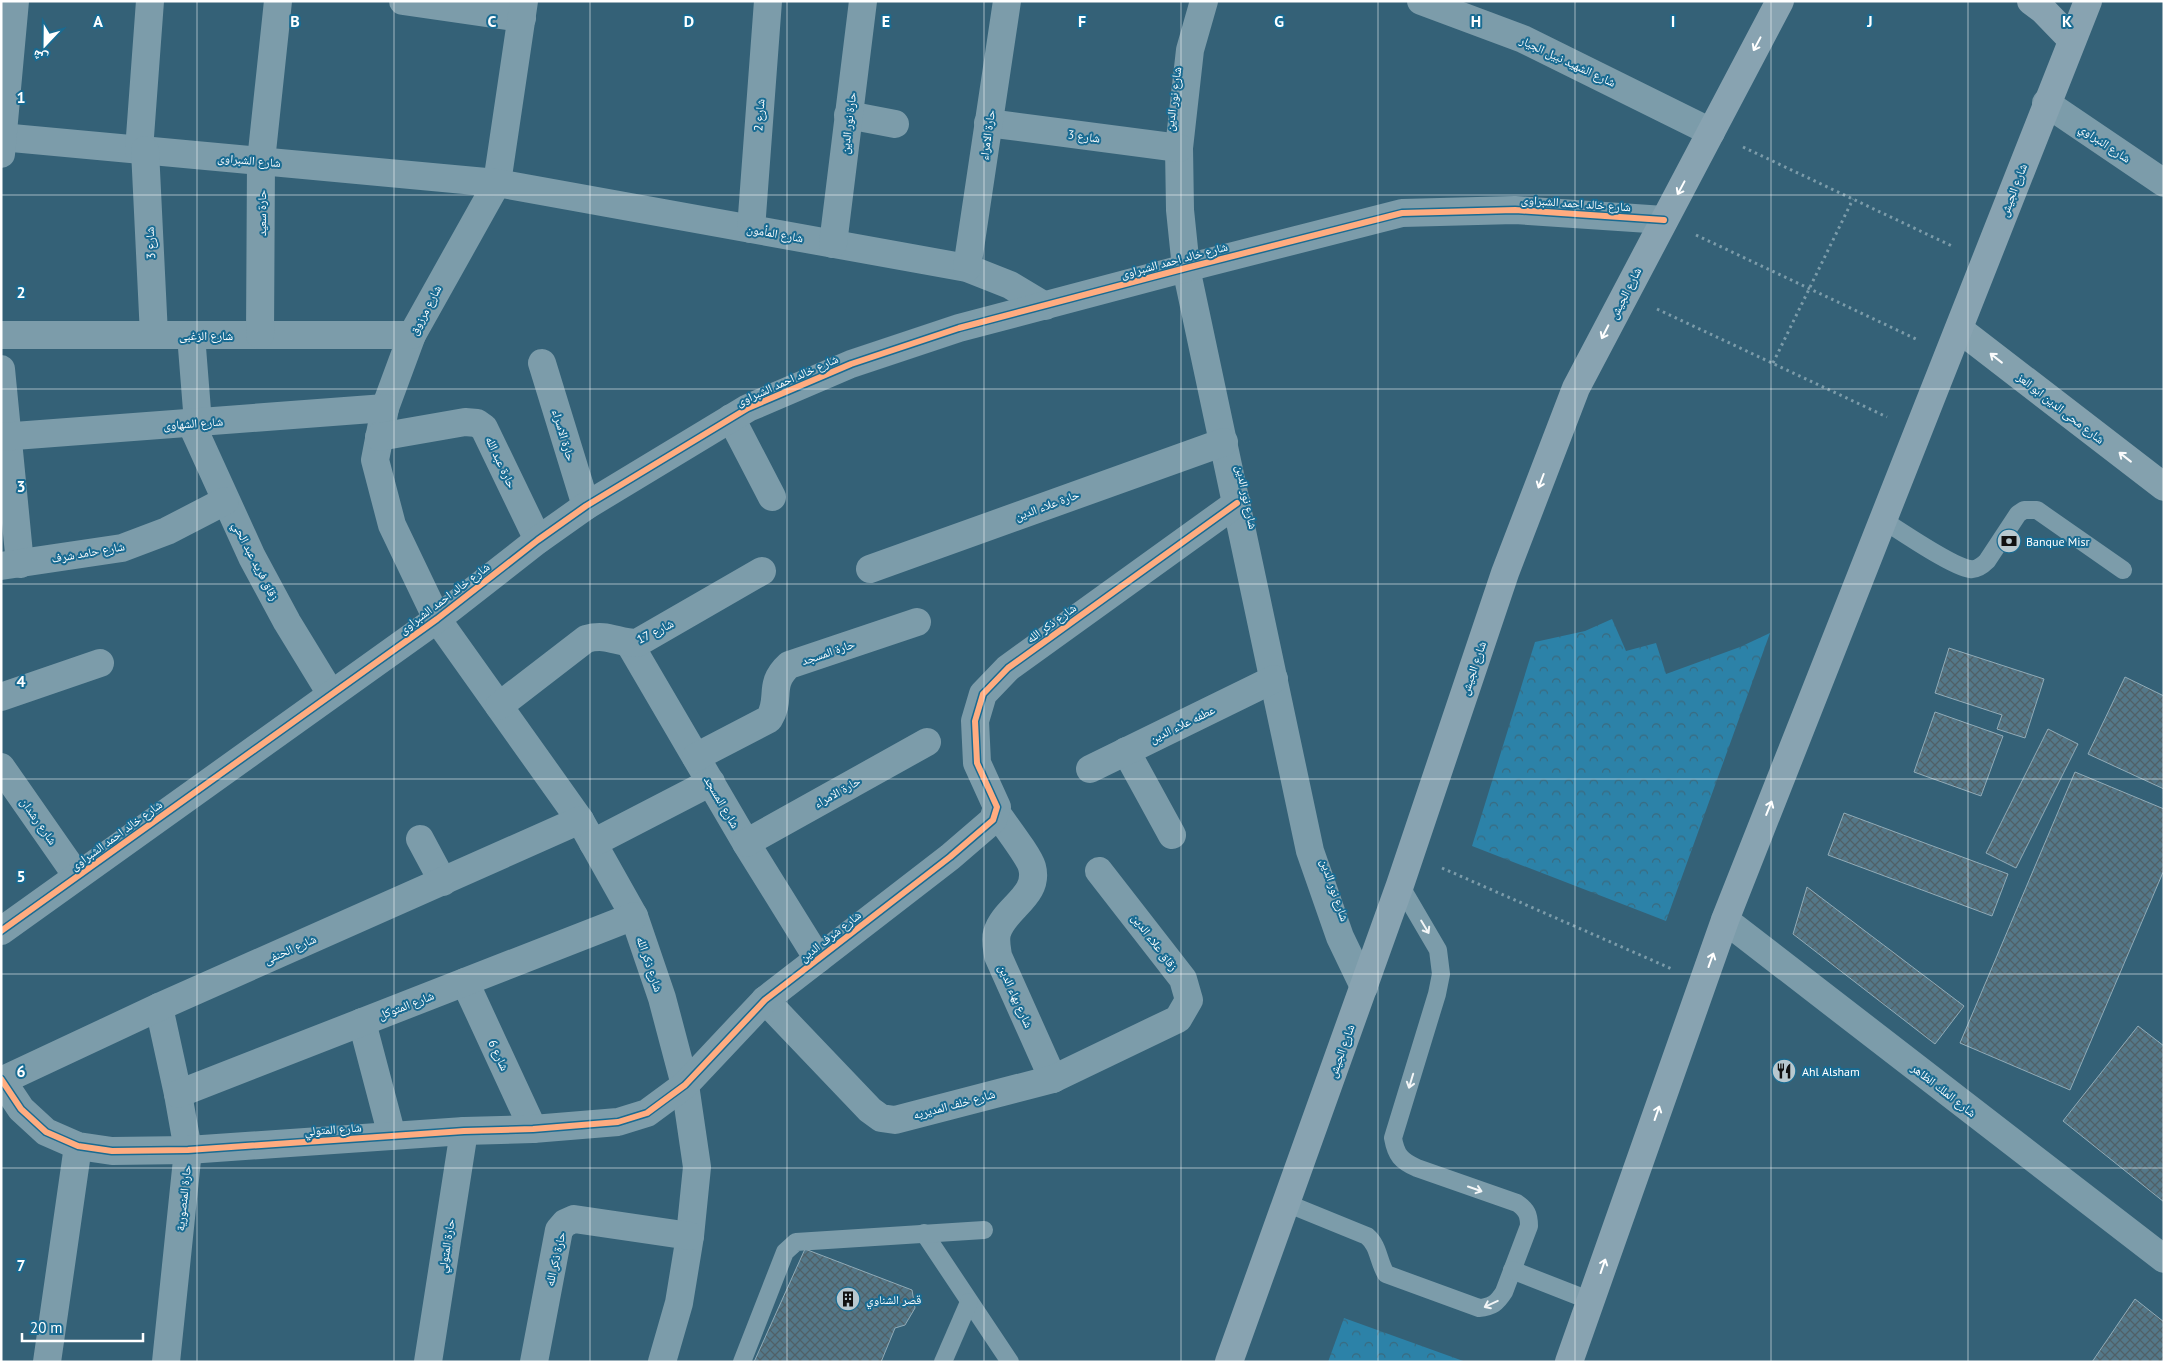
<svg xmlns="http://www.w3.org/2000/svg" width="2165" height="1363" font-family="'PT Sans','Noto Naskh Arabic',sans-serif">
  <defs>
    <pattern id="park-crowns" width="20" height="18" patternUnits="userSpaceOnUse" patternTransform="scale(1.25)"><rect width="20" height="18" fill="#2c82a8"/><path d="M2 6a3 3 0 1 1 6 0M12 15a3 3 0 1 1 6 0" fill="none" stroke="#3a6a7f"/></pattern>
    <pattern id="building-cross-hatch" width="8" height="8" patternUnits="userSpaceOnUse" patternTransform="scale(1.25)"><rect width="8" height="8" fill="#547889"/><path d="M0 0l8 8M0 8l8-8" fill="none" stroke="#506067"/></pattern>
  </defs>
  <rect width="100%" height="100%" fill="#346177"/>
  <g fill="url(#park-crowns)">
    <polygon points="1612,619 1626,651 1656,643 1666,674 1740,647 1770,633 1666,921 1472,846 1535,642 1585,631"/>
    <polygon points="1344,1318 1466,1362 1328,1362"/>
  </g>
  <g fill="url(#building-cross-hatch)" stroke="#91abb7">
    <polygon points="1949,648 2044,679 2025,738 1997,729 2002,715 1935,693"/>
    <polygon points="2125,677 2164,696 2164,789 2088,754"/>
    <polygon points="1935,712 2003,736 1981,796 1914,772"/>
    <polygon points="2048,729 2078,744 2016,868 1986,853"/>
    <polygon points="2075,772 2164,809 2164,870 2070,1090 1960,1043"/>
    <polygon points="1844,813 2008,874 1992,916 1828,855"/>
    <polygon points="1807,887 1964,1006 1935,1044 1793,934"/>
    <polygon points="2138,1026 2164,1046 2164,1202 2063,1121"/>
    <polygon points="805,1249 912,1290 915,1308 905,1325 895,1328 881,1362 754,1362"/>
    <polygon points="2135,1299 2164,1322 2164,1362 2092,1362"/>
  </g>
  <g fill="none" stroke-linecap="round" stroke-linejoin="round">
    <g stroke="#7c9caa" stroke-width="3" stroke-dasharray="2.5 4" stroke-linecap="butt">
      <polyline points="1743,147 1954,247"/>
      <polyline points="1696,235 1916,339"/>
      <polyline points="1657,309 1887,417"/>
      <polyline points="1773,363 1853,199"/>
      <polyline points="1442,868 1672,969"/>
    </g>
    <g stroke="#7c9caa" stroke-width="18">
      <path d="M1883 520C1900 531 1953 567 1970 569 1977 570 1982 566 1987 561L2018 514 2024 510H2037L2123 570"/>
      <path d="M1286 1203 1367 1236C1379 1246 1378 1261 1386 1274L1479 1308C1492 1307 1497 1303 1504 1292L1529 1226C1529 1215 1527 1210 1517 1203L1417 1168C1401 1161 1396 1155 1393 1138L1437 994 1441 974 1438 950 1400 885"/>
      <polyline points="924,1233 1010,1362"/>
      <polyline points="1512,1270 1591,1301"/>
      <polyline points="742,1362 785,1252 796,1242 984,1230"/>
      <polyline points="943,1362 969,1302"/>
    </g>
    <g stroke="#7c9caa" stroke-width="28">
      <polyline points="403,1 522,18"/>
      <polyline points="524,1 497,183 412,335 385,408 375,460 392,525 437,619 580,820 634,916 662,998 685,1085 697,1167 690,1236 679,1303 662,1362"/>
      <polyline points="1204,1 1190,50 1179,148 1180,210 1186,268 1310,851 1340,937 1364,987"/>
      <polyline points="1421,1 1523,39 1711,132"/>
      <polyline points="2046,103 2164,183"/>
      <polyline points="848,115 895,124"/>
      <polyline points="988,123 1179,148"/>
      <polyline points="1,137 497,183 967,268 1010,285 1045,306"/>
      <polyline points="139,150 150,1"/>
      <polyline points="145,150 154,335"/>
      <polyline points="1,154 15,1"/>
      <polyline points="751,229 768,1"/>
      <polyline points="833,244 863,1"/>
      <polyline points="967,268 1007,1"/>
      <polyline points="1,335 412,335"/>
      <polyline points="191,335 198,423"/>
      <polyline points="260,335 261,161 278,1"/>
      <polyline points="542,363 586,506"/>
      <polyline points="1,369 20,564"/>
      <polyline points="731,418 772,497"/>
      <polyline points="191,423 252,557 287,622 331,694"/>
      <polyline points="1,437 385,408"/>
      <polyline points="379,437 465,422 477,423 484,428 538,540"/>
      <polyline points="1,566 122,548 167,531 225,501"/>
      <polyline points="870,569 1224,442"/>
      <polyline points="629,643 746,843 818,959"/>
      <polyline points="1,697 100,663"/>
      <path d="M499 706 586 639C608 633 617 643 637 643L762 571"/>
      <polyline points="1126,751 1172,835"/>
      <path d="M696 757 769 719C782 698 767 685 789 665L917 622"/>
      <polyline points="1,767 77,876"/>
      <polyline points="1090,769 1274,679"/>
      <path d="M996 812C1004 824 1029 856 1032 867 1040 896 1004 908 997 933 995 940 997 948 998 956L1053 1079"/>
      <polyline points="420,839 443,882"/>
      <polyline points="593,843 711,782"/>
      <polyline points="746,843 927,742"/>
      <polyline points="1725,920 2164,1259"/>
      <polyline points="1,931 437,619 538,540 586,506 748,408 851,364 959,328 1186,268 1402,213 1515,210 1664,220"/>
      <polyline points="465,982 533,1129"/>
      <polyline points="765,1000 870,1110 881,1118 895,1120 1053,1079 1178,1019 1189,1000 1183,979 1099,871"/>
      <polyline points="159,1007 178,1094 188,1150 166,1362"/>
      <polyline points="362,1022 392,1136"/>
      <polyline points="1,1079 21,1109 46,1132 78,1146 112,1151 188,1150 464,1131 533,1129 618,1122 647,1113 685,1085 765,1000 950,857 993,820 997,807 977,763 975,721 983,694 1008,668 1237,503"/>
      <polyline points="1,1081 159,1007 580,820"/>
      <polyline points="178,1094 634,916"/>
      <polyline points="47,1362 78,1146"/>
      <polyline points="428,1362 464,1131"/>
      <polyline points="534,1362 559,1230 565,1223 574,1219 690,1236"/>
    </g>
    <polyline stroke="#84a1ae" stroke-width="28" points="1959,329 2164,487"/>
    <g stroke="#88a3b1" stroke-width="28">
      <polyline points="2031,1 2043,10 2072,40"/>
      <polyline points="1229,1362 1400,885 1505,573 1576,388 1780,1"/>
      <polyline points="1569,1362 1725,920 2088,1"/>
    </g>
    <g stroke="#196b92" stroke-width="9">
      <g id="cycleway">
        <polyline points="1,931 437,619 538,540 586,506 748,408 851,364 959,328 1186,268 1402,213 1515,210 1664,220"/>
        <polyline points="1,1079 21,1109 46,1132 78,1146 112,1151 188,1150 464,1131 533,1129 618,1122 647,1113 685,1085 765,1000 950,857 993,820 997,807 977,763 975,721 983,694 1008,668 1237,503"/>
      </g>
    </g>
    <use href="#cycleway" stroke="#ffac80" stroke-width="6"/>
  </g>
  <defs><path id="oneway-shaft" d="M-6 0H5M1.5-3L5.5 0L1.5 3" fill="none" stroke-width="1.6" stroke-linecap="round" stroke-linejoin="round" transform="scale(1.25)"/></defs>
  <g stroke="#fff">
    <use href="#oneway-shaft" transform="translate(1757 44) rotate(118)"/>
    <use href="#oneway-shaft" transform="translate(1681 188) rotate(118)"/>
    <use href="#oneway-shaft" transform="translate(1605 332) rotate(117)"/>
    <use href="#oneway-shaft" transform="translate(1541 481) rotate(111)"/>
    <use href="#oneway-shaft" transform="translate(1769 808) rotate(-68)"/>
    <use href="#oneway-shaft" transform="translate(1711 960) rotate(-70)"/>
    <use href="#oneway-shaft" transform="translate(1657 1113) rotate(-71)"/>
    <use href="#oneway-shaft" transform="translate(1603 1266) rotate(-71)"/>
  </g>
  <g stroke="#f9fafb">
    <use href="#oneway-shaft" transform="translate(1996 358) rotate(-142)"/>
    <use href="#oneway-shaft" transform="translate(2125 457) rotate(-142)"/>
  </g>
  <g stroke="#f2f5f6">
    <use href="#oneway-shaft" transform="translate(1425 927) rotate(59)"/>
    <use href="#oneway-shaft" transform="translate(1411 1081) rotate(107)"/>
    <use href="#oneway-shaft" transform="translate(1475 1189) rotate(19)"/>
    <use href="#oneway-shaft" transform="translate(1491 1304) rotate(155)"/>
  </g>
  <path fill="none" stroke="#fff" stroke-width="1" stroke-opacity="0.55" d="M197 1V1362M394 1V1362M590 1V1362M787 1V1362M984 1V1362M1181 1V1362M1378 1V1362M1575 1V1362M1771 1V1362M1968 1V1362M1 195H2164M1 389H2164M1 584H2164M1 779H2164M1 974H2164M1 1168H2164"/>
  <defs>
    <g id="bank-disc" transform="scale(1.25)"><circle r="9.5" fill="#b8c8cf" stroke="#196b92"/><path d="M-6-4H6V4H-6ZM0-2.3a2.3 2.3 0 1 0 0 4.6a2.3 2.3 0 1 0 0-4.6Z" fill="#111"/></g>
    <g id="restaurant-disc" transform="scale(1.25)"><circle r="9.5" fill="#b8c8cf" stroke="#196b92"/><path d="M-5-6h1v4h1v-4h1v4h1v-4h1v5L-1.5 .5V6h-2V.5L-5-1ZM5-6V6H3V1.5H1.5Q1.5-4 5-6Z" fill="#111"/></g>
    <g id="building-disc" transform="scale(1.25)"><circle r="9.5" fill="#b8c8cf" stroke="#196b92"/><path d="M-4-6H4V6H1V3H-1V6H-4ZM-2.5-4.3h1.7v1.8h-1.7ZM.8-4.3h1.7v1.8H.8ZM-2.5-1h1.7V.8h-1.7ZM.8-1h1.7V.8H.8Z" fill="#111"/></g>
  </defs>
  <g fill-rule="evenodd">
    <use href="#bank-disc" x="2009" y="541"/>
    <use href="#restaurant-disc" x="1784" y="1071"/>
    <use href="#building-disc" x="848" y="1299"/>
  </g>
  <g text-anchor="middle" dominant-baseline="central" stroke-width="4" stroke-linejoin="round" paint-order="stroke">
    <g font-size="12" fill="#fff" stroke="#196b92">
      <text transform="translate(1568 61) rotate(25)">شارع الشهيد نبيل الجيار</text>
      <text transform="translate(1173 99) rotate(-83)">شارع نور الدين</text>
      <text transform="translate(759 115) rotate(-86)">شارع 2</text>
      <text transform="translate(848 123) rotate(-83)">حارة نور الدين</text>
      <text transform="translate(987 135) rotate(-82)">حارة الامراء</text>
      <text transform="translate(1084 136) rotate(8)">شارع 3</text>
      <text transform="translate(2105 143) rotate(34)">شارع النبراوي</text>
      <text transform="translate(249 160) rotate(5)">شارع الشبراوى</text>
      <text transform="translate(2013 190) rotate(-69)">شارع الجيش</text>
      <text transform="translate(1576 203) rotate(4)">شارع خالد احمد الشبراوى</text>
      <text transform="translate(261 213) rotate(-90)">حارة سعيد</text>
      <text transform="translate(775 233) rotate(10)">شارع المأمون</text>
      <text transform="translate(150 243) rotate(-93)">شارع 3</text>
      <text transform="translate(1174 260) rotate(-15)">شارع خالد احمد الشبراوى</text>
      <text transform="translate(1625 293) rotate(-63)">شارع الجيش</text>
      <text transform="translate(425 310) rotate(-62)">شارع مرزوق</text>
      <text x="206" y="335">شارع الزغبى</text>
      <text transform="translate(787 380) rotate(-24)">شارع خالد احمد الشبراوى</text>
      <text transform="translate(2061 408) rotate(38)">شارع محى الدين ابو العز</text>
      <text transform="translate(193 423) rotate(-4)">شارع الشهاوى</text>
      <text transform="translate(564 435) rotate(73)">حارة الاسراء</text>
      <text transform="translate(501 462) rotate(65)">حارة عبد الله</text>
      <text transform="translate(1247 497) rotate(78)">شارع نور الدين</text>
      <text transform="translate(1047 505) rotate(-20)">حارة علاء الدين</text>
      <text transform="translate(88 552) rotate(-10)">شارع حامد شرف</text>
      <text transform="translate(256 561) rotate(63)">زقاق فريد عبد الحي</text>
      <text transform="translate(444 598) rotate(-37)">شارع خالد احمد الشبراوى</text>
      <text transform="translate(1051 623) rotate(-36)">شارع ذكر الله</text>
      <text transform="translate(655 631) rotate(-27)">شارع 17</text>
      <text transform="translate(828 652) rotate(-19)">حارة المسجد</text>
      <text transform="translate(1473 668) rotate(-71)">شارع الجيش</text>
      <text transform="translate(1182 724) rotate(-26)">عطفه علاء الدين</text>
      <text transform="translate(837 792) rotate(-29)">حارة الامراء</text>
      <text transform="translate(722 802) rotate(60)">شارع المسجد</text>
      <text transform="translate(39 821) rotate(55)">شارع رشدان</text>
      <text transform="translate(116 835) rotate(-36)">شارع خالد احمد الشبراوى</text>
      <text transform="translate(1335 890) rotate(71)">شارع نور الدين</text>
      <text transform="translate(830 936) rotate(-38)">شارع شرف الدين</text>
      <text transform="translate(1155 942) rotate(53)">زقاق علاء الدين</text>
      <text transform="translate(290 949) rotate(-24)">شارع الحنفى</text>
      <text transform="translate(650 964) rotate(71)">شارع ذكر الله</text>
      <text transform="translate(1016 996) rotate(66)">شارع بهاء الدين</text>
      <text transform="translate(406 1005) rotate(-21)">شارع المتوكل</text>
      <text transform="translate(1341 1051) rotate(-70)">شارع الجيش</text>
      <text transform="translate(499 1055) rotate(65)">شارع 6</text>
      <text transform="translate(1944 1090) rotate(38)">شارع الملك الظاهر</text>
      <text transform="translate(954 1104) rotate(-15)">شارع خلف المديريه</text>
      <text transform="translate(333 1129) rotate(-4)">شارع المتولي</text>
      <text transform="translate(183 1198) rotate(-84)">حارة المنصورية</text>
      <text transform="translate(446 1246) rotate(-81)">حارة المتولي</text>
      <text transform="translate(555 1259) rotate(-77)">حارة ذكر الله</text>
    </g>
    <g font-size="12" fill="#fff" stroke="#196b92" text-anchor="start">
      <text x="2026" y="541">Banque Misr</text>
      <text x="1802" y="1071">Ahl Alsham</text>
      <text x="866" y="1299">قصر الشناوي</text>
    </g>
  </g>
  <g font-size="16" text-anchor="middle" font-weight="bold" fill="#fff" stroke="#196b92" stroke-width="4" stroke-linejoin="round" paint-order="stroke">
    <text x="98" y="27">A</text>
    <text x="295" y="27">B</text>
    <text x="492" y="27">C</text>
    <text x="689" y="27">D</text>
    <text x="886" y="27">E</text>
    <text x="1082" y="27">F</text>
    <text x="1279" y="27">G</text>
    <text x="1476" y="27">H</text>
    <text x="1673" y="27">I</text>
    <text x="1870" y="27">J</text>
    <text x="2067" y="27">K</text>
    <text x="21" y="103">1</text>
    <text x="21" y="298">2</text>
    <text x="21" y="492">3</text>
    <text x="21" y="687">4</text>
    <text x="21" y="882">5</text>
    <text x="21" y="1077">6</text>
    <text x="21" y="1271">7</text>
  </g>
  <rect width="2165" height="1363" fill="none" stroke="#ffffff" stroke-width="5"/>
  <g transform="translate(45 45) rotate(202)" stroke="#196b92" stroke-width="4" paint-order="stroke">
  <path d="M0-4L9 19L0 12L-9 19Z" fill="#ffffff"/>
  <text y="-8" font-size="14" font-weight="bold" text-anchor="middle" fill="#ffffff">ش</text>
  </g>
  <path d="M22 1333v8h121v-8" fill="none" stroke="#ffffff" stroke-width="2.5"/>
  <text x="30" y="1333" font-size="15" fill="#ffffff" stroke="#196b92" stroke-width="4" paint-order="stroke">20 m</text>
</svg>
